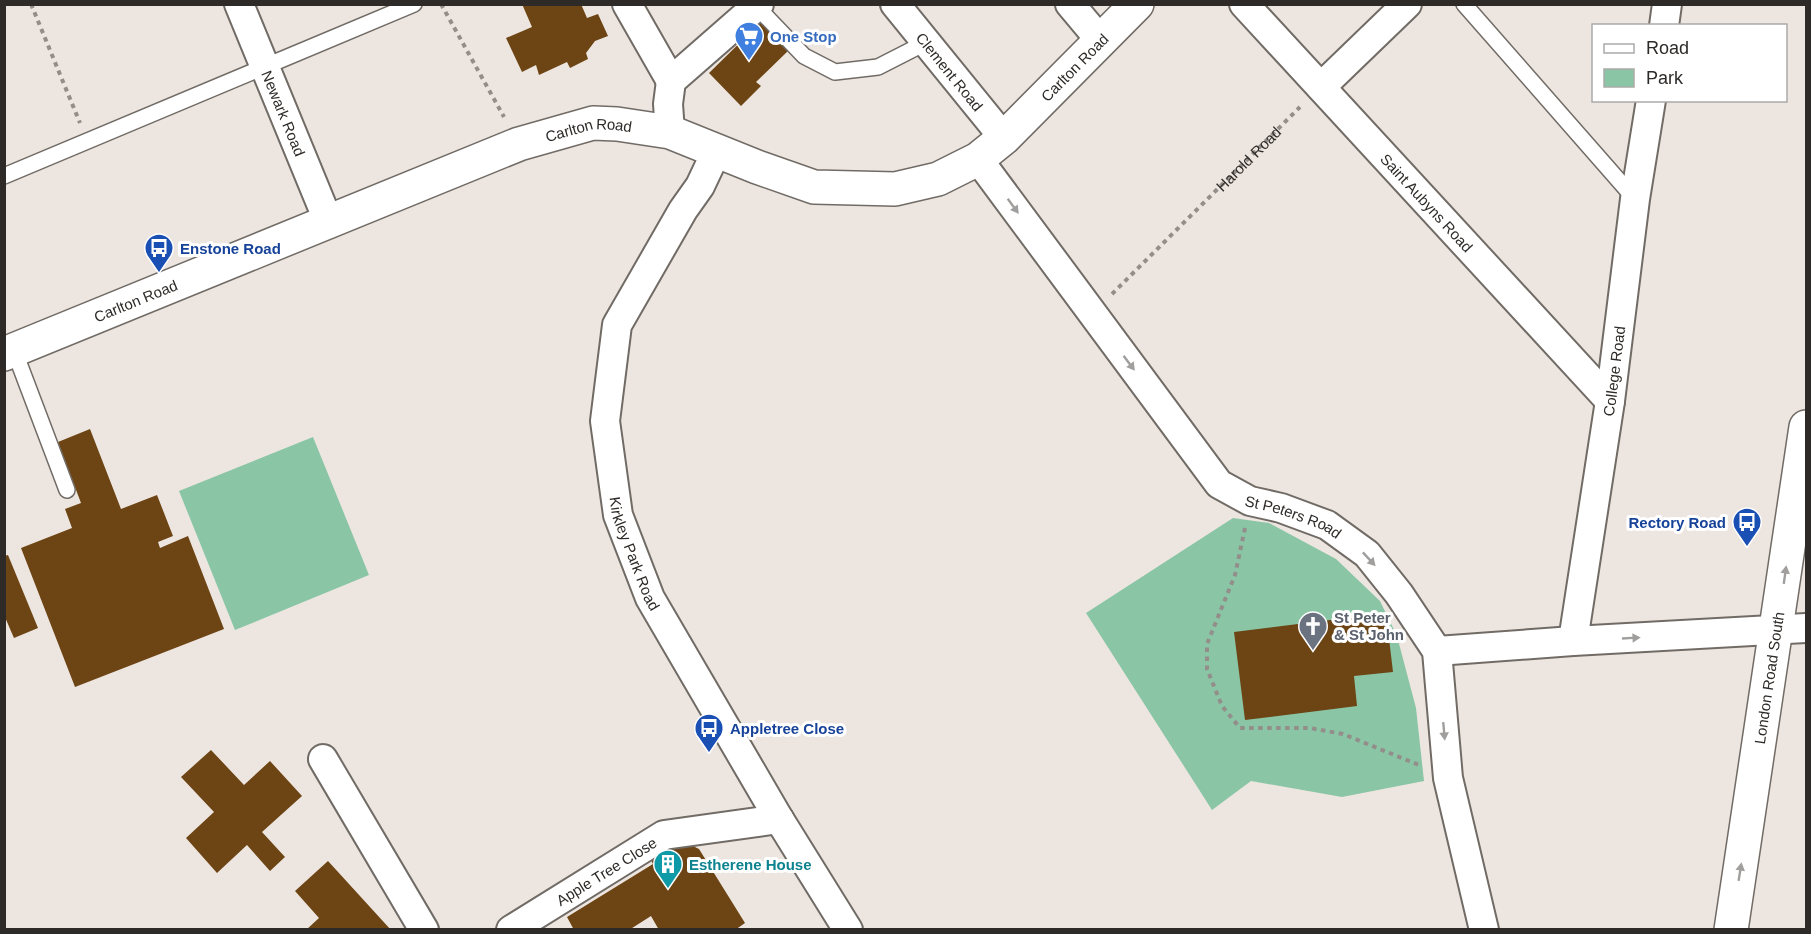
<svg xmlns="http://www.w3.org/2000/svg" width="1811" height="934" font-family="Arial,sans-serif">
  <rect width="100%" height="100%" fill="#ede6e0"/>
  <g fill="#8ac5a6">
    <polygon points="313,437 369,575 235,630 179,491"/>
    <polygon points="1233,518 1269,523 1336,559 1380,601 1397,636 1416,708 1424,781 1342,797 1251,781 1212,810 1086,613"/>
  </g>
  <g fill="#6d4413">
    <polygon points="522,4 581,4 587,18 598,14 608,36 595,41 586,53 588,59 570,68 567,62 539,75 536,65 522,72 506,38 532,27"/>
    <polygon points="763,20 790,49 756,82 761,86 741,106 709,73"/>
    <polygon points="90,429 121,509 157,495 173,536 158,542 160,548 188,536 224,629 75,687 21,548 72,528 65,509 81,503 58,442"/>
    <polygon points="8,555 38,628 14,638 4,615 4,556"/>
    <polygon points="1386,613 1393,672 1354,676 1357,706 1245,720 1234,632"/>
    <polygon points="211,750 244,785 270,761 302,796 262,832 285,857 270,871 247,845 217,873 186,838 214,812 181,777"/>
    <polygon points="687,843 699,849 745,923 735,930 659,930 651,916 629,930 574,930 567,917 653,864 650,858 670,846"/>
    <polygon points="328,861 391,930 306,930 319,918 295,891"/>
  </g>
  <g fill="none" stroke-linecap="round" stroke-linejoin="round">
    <g stroke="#716b66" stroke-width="18">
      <g id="lane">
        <polyline points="1464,4 1635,199"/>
        <polyline points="757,7 804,56 835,72 878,67 927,42"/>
        <polyline points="4,176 414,4"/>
        <polyline points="14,350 67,490"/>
      </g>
    </g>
    <g stroke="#716b66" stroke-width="32">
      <g id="street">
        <path id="s2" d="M239 4 329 223"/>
        <polyline points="627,4 671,81"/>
        <path id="s3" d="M895 4 1004 138"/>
        <polyline points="1070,4 1101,41"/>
        <path id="s4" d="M1244 4 1610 401"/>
        <polyline points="1664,26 1667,4"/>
        <polyline points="1321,87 1407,4"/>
        <polyline points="670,132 668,104 671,81 759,4"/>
        <path id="s5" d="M717 150 700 186 683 210 617 325 605 421 618 515 650 598 779 819 848 930"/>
        <path id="s6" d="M978 159 1219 484 1250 501 1281 508 1327 525 1367 554 1399 594 1437 651 1448 778 1484 930"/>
        <path id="s7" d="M1573 641 1610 401 1635 199 1651 100"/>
        <polyline points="1437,651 1573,641 1806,628"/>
        <polyline points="323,759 424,930"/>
        <path id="s8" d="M511 930 664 835 779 819"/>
      </g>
    </g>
    <g stroke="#716b66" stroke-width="36">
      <g id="secondary">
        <path id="s9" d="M4 354 519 144 593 123 617 124 670 132 757 167 814 187 895 189 938 179 978 159 1004 138 1137 4"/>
        <path id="s10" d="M1731 930 1806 427"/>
      </g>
    </g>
    <g stroke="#938e8a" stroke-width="4" stroke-dasharray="4.5 4.5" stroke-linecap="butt">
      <polyline points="31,4 80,123"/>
      <polyline points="441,4 504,117"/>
      <path id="s1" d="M1112 294 1300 107"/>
      <polyline points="1245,528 1235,575 1207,644 1207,669 1222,706 1240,728 1310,728 1343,734 1419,765"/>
    </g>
    <use href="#lane" stroke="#fff" stroke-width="15"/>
    <use href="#street" stroke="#fff" stroke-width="28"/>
    <use href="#secondary" stroke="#fff" stroke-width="33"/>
  </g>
  <defs><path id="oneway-solid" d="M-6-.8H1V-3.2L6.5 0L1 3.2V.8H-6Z" transform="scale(1.5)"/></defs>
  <g fill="#a09f9e">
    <use href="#oneway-solid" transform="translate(1013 206) rotate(54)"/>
    <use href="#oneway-solid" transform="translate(1129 363) rotate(53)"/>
    <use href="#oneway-solid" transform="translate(1369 559) rotate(47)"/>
    <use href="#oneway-solid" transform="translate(1785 575) rotate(-82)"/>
    <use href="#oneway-solid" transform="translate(1631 638) rotate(-3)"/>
    <use href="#oneway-solid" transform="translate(1444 731) rotate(85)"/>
    <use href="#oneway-solid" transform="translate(1740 872) rotate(-81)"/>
  </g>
  <defs>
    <g id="supermarket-pin" transform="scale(1.5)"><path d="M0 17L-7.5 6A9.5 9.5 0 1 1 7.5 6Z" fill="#3f7fe0" stroke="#fff"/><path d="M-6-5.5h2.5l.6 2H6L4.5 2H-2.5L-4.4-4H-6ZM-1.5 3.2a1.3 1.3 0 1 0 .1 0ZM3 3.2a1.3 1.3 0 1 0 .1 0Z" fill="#fff"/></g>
    <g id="bus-pin" transform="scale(1.5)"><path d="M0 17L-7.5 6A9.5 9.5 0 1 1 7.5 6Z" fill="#1a4fb4" stroke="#fff"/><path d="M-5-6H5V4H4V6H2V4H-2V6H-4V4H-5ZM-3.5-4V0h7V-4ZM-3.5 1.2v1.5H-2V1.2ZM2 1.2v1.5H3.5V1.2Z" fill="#fff"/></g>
    <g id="church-pin" transform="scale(1.5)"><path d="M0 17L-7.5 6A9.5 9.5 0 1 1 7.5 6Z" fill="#6b7280" stroke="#fff"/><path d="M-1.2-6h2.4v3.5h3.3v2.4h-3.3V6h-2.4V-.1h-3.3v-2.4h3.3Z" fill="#fff"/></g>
    <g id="building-pin" transform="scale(1.5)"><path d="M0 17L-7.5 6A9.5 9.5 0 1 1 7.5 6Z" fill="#0f9aa8" stroke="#fff"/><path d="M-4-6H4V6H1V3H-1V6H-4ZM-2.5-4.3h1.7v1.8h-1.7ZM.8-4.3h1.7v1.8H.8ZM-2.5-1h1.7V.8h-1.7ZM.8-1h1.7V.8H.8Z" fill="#fff"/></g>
  </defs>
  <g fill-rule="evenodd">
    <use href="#supermarket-pin" x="749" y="36"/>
    <use href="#bus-pin" x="159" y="248"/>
    <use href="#bus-pin" x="1747" y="522"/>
    <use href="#church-pin" x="1313" y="626"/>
    <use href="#bus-pin" x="709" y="728"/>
    <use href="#building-pin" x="668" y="864"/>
  </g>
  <g text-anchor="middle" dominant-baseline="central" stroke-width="6" stroke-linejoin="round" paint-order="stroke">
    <g font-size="15" font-weight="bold" fill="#366cbe" stroke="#fff" text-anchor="start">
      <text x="770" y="36">One Stop</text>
    </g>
    <g font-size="15" fill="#2d2a28" stroke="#fff">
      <text stroke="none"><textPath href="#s9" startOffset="1168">Carlton Road</textPath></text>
      <text stroke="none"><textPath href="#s3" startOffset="87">Clement Road</textPath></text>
      <text stroke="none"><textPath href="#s2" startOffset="118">Newark Road</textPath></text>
      <text stroke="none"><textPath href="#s9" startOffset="628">Carlton Road</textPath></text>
      <text stroke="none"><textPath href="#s1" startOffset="192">Harold Road</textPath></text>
      <text stroke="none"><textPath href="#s4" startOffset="270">Saint Aubyns Road</textPath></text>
      <text stroke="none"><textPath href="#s9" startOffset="142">Carlton Road</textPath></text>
      <text stroke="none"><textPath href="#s7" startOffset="273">College Road</textPath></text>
      <text stroke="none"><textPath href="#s6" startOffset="486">St Peters Road</textPath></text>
      <text stroke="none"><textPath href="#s5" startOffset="435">Kirkley Park Road</textPath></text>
      <text stroke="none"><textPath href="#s10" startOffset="255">London Road South</textPath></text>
      <text stroke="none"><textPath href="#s8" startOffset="112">Apple Tree Close</textPath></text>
    </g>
    <g font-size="15" font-weight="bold" fill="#164399" stroke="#fff" text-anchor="start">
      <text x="180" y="248">Enstone Road</text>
      <text x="1726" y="522" text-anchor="end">Rectory Road</text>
      <text x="730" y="728">Appletree Close</text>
    </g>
    <g font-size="15" font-weight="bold" fill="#5b616d" stroke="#fff" text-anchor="start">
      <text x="1334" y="617">St Peter<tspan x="1334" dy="17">&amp; St John</tspan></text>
    </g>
    <g font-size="15" font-weight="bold" fill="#0d838f" stroke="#fff" text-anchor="start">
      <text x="689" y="864">Estherene House</text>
    </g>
  </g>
  <rect width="1811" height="934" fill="none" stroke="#2d2a28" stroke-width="12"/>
  <rect x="1592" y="24" width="195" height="78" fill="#ffffff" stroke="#abaaa9" stroke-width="1.5"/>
  <rect x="1604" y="44" width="30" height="9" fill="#ffffff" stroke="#abaaa9" stroke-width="1.5"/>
  <text x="1646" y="54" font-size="18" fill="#2d2a28">Road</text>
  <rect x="1604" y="69" width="30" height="18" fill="#8ac5a6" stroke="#abaaa9" stroke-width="1.5"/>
  <text x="1646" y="84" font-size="18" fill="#2d2a28">Park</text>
</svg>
